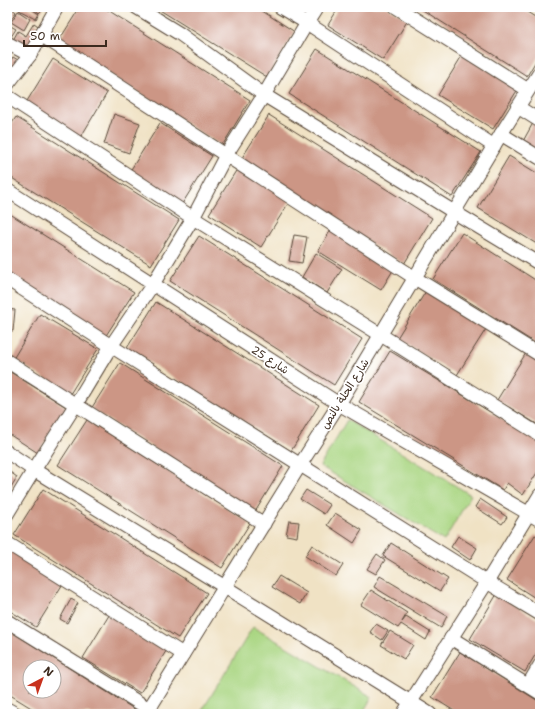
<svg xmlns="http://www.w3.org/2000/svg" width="547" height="721" font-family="'Shantell Sans','Playpen Sans Arabic',sans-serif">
  <rect width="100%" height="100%" fill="#fff"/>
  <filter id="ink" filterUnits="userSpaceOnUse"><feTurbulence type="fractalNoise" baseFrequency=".025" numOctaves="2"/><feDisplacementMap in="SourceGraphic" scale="8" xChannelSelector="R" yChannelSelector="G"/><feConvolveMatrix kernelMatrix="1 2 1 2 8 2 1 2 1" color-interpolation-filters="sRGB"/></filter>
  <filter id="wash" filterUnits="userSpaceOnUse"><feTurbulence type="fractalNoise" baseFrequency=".012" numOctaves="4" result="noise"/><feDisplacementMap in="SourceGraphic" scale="16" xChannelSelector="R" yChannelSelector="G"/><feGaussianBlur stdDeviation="0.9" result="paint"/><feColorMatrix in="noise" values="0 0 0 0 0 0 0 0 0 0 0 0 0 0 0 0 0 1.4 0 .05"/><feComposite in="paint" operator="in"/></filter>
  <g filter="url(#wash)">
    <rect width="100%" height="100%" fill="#f0e2c4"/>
    <g fill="#a9d581" stroke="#728050">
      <polygon points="347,420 471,495 444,541 320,466"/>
      <polygon points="253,627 372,697 362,714 200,714"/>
    </g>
    <g id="blocks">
      <g fill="#cc9685" fill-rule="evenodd">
        <polygon points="7,7 10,7 16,12 11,19 7,15"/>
        <polygon points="21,7 28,7 39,14 36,19 19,10"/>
        <polygon points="32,7 41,7 43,9 39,13"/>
        <polygon points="80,7 103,7 250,100 222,146 58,42"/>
        <polygon points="155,7 256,7 295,32 267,77"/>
        <polygon points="295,7 312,7 307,15"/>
        <polygon points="339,7 387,7 408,20 383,60 328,25"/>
        <polygon points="418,7 519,7 540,20 540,54 527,76"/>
        <polygon points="18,11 30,19 24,30 11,22"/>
        <polygon points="34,23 41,28 29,48 13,40 18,31 26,36"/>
        <polygon points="7,24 16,29 9,40 7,38"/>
        <polygon points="317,49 481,152 452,197 289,94"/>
        <polygon points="463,54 518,89 493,129 438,95"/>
        <polygon points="7,55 11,57 9,63 7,62"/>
        <polygon points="13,57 18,60 14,66 9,63"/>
        <polygon points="53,59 107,93 79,140 24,106"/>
        <polygon points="114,114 140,123 129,153 104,144"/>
        <polygon points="269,115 432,218 404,264 240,161"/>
        <polygon points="16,117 179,220 151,265 7,175 7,131"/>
        <polygon points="160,123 212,156 182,204 130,171"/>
        <polygon points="533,123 540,127 540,154 522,143"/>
        <polygon points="509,156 540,175 540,246 478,208"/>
        <polygon points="239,166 291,199 261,247 209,214"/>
        <polygon points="7,212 134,292 105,337 7,275"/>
        <polygon points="332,228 395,267 381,290 318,251"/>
        <polygon points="462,233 540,283 540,346 433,279"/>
        <polygon points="294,235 307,237 302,263 289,261"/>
        <polygon points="199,236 362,339 334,385 170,281"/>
        <polygon points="316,253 342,269 327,293 302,277"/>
        <polygon points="426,291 486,329 457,375 397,338"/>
        <polygon points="156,302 319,405 291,451 127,348"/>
        <polygon points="7,309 15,310 13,331 7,330"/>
        <polygon points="40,314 98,349 70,394 13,359"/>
        <polygon points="390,351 540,442 540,468 523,495 507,483 503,490 359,402"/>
        <polygon points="526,353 540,362 540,426 497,400"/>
        <polygon points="120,363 283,466 255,512 91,409"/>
        <polygon points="7,370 66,407 38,453 7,433"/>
        <polygon points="87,420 250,523 222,568 58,465"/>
        <polygon points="7,470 17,477 7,494"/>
        <polygon points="43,489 207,593 178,638 14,535"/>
        <polygon points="306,490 330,505 324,514 300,499"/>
        <polygon points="480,499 507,517 502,524 475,507"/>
        <polygon points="335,513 362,530 354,543 327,525"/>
        <polygon points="289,521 299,522 297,537 286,535"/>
        <polygon points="535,535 540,538 540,601 507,580"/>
        <polygon points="458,536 477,548 470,560 451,547"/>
        <polygon points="391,543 448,579 440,591 383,556"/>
        <polygon points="312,545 343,565 336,576 305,556"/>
        <polygon points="7,547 64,582 36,627 7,609"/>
        <polygon points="377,554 385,560 376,574 367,569"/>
        <polygon points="279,576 307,593 300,604 272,587"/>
        <polygon points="380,576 447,616 441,628 374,587"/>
        <polygon points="371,590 407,613 402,622 406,617 430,632 426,640 401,624 398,628 361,605"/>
        <polygon points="497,594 540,621 540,647 525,672 470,639"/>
        <polygon points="71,599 78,603 67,623 60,619"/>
        <polygon points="111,612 168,648 140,693 83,658"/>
        <polygon points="376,624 388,631 382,640 370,632"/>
        <path d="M7 629 134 709 131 714H41L7 693ZM30 667H54V691H30Z"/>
        <polygon points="390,631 413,645 404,659 381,645"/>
        <polygon points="460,652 540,702 540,714 459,714 432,697"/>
      </g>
    </g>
  </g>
  <g filter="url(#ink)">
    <use href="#blocks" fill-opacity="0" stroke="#564637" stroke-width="1"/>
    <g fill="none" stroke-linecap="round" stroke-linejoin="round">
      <g stroke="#564637" stroke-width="15">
        <g id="minor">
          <polyline points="136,7 180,34 264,95 454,212 540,264"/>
          <polyline points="280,7 307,23 494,146"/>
          <polyline points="396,7 528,90"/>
          <polyline points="41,35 415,278 540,355"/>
          <polyline points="7,43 30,55"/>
          <polyline points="7,85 30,55 57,7"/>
          <polyline points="7,96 193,218 381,335 540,435"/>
          <polyline points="518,107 540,121"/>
          <polyline points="501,134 540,158"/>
          <polyline points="7,190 339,404 540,520"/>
          <polyline points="7,279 111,346 487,582 540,614"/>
          <polyline points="7,361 264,524"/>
          <polyline points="7,452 34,470 225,587 430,714"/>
          <polyline points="7,514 34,470 76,404 111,346 153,284 193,218 226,155 264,95 307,23 317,7"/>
          <polyline points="7,543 183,654"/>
          <polyline points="7,621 149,709"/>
          <polyline points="451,638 540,693"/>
          <polyline points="528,685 540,665"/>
          <polyline points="7,709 16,714"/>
          <polyline points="146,714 300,465 339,404 501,134 540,72"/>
          <polyline points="403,714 487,582 540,495"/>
        </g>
      </g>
      <use href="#minor" stroke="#fff" stroke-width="13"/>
    </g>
  </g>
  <g text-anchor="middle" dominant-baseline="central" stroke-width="3.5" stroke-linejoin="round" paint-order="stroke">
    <g font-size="11" fill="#3b2a1e" stroke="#fff">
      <text transform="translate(270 360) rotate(33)">شارع 25</text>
      <text transform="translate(345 394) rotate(-58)">شارع الحلة بالنص</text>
    </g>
  </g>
  <rect width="547" height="721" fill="none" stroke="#fff" stroke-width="24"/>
  <g transform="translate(42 679) rotate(41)"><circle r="19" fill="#ffffff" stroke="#b1aaa5"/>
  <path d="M0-3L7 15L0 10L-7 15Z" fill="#c8321e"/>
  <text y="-6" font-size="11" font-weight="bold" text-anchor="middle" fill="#3b2a1e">N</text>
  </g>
  <path d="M24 40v6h82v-6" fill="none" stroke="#3b2a1e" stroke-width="2"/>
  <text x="30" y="40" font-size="12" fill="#3b2a1e" stroke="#ffffff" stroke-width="3" paint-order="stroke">50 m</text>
</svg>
